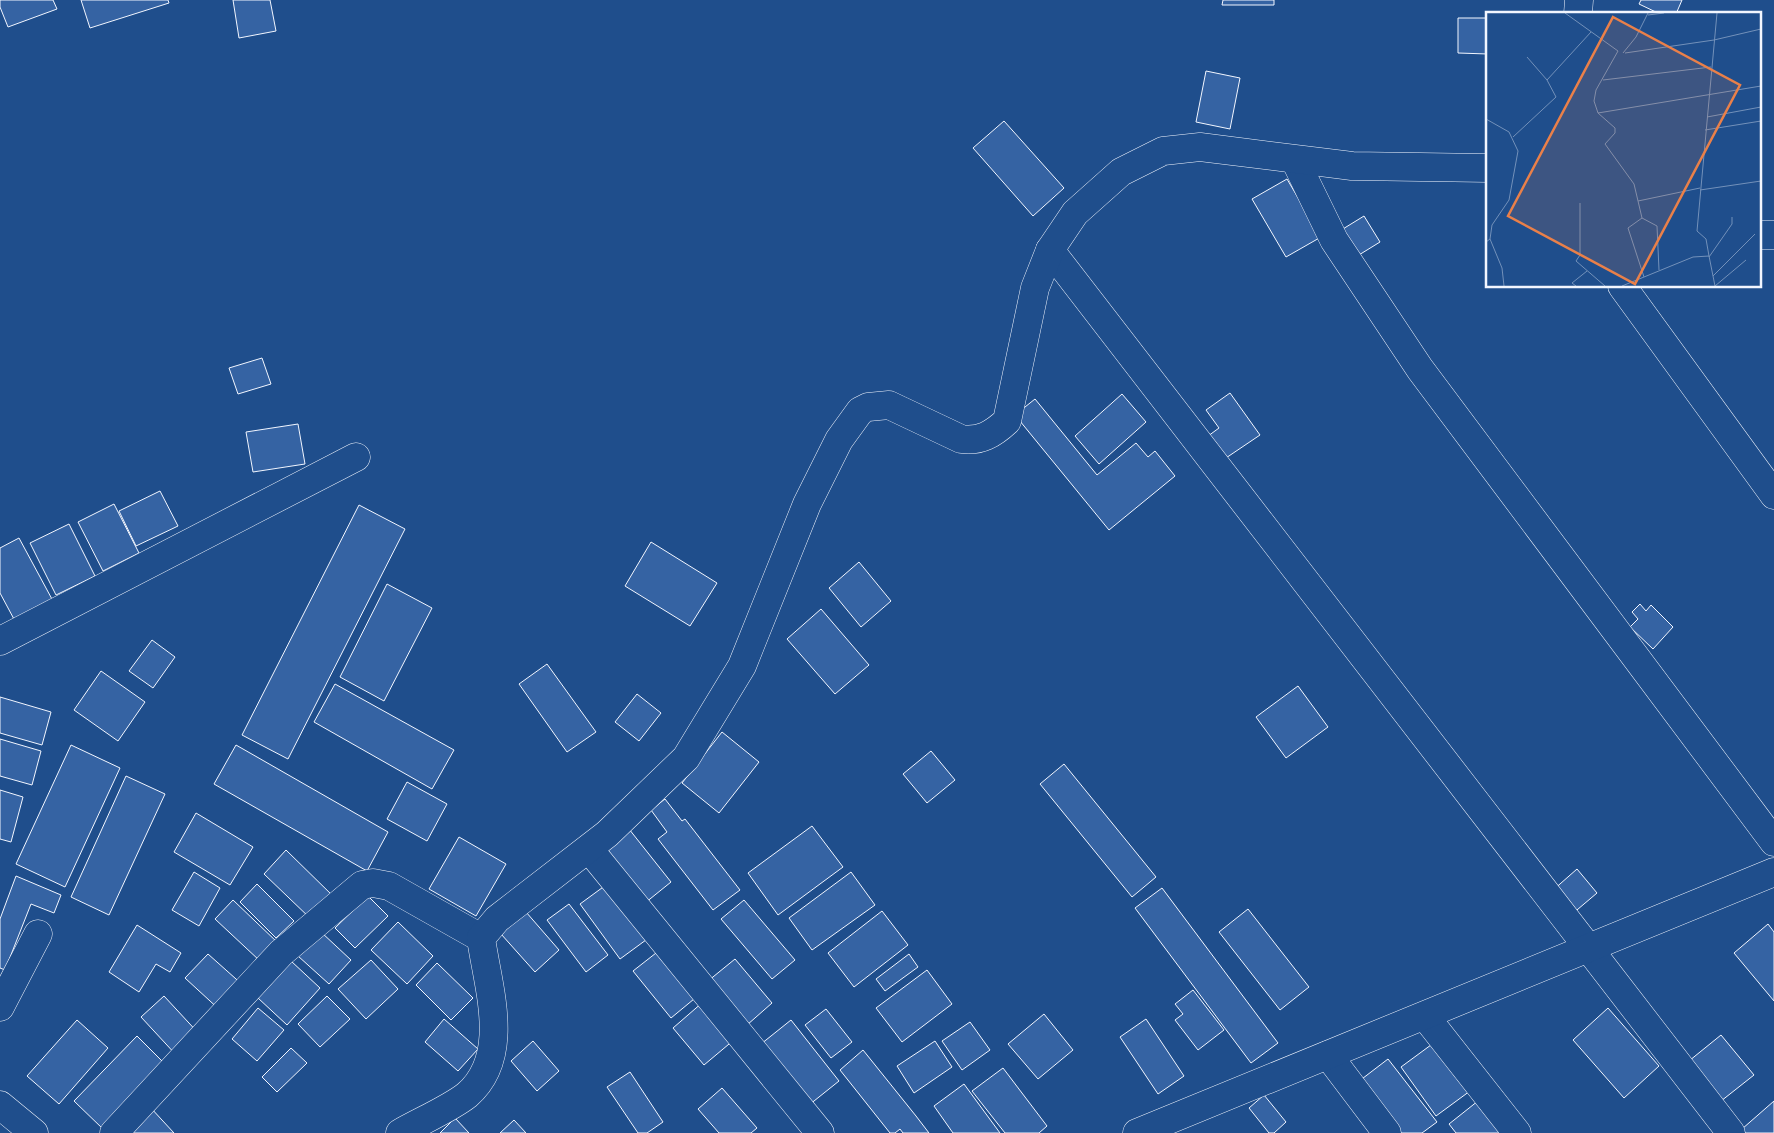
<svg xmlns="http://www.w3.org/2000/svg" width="1774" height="1133" font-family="Quicksand,sans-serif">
  <rect width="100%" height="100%" fill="#1f4e8c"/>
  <g fill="#3563a3" stroke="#f2f6ff">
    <polygon points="0,0 53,0 57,9 8,27 0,7"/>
    <polygon points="81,0 168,0 169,3 90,28"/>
    <polygon points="233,0 270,0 276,31 239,38"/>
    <polygon points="1223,0 1274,0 1274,5 1222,5"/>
    <polygon points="1641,0 1682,0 1676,14 1660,14 1639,4"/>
    <polygon points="1458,18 1488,18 1488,54 1458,53"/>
    <polygon points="1206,71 1240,78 1230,129 1196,122"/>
    <polygon points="1004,121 1064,188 1033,216 973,148"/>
    <polygon points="1287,179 1321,237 1286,257 1252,199"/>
    <polygon points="1364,216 1380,242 1354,258 1338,232"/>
    <polygon points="262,358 271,384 238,394 229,368"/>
    <polygon points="1230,393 1260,435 1220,462 1204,439 1219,428 1206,410"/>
    <polygon points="1122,394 1146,422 1099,464 1075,436"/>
    <polygon points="1035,399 1097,475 1136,443 1148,457 1155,451 1175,476 1109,530 1015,415"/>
    <polygon points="298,424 305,464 253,472 246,432"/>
    <polygon points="160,491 178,526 136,546 119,511"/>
    <polygon points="114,504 139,553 103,571 78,522"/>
    <polygon points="359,505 405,529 288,759 242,735"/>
    <polygon points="69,524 95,576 56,595 30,543"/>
    <polygon points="19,538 53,601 15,621 0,593 0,548"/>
    <polygon points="651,542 717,583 690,626 625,586"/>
    <polygon points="859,562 891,601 861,627 829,588"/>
    <polygon points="387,584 432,608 384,701 340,677"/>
    <polygon points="1640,604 1646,611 1651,605 1673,627 1653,649 1630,627 1638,619 1632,612"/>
    <polygon points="821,609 869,665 835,694 787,639"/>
    <polygon points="152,640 175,657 153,688 129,671"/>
    <polygon points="547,664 596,732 567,752 519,684"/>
    <polygon points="101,671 145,702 118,741 74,710"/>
    <polygon points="335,684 454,750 432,789 314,722"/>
    <polygon points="1298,686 1328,727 1286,758 1256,717"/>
    <polygon points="637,694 661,713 639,741 615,722"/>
    <polygon points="0,697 51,712 42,745 0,733"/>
    <polygon points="722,732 759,762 719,813 682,783"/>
    <polygon points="0,739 41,751 32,785 0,776"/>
    <polygon points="71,745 120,768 65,887 16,864"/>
    <polygon points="236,745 388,832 367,871 214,784"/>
    <polygon points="931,751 955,780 927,803 903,774"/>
    <polygon points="1064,764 1156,877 1132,897 1040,784"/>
    <polygon points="126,776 165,794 109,915 71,897"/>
    <polygon points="407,782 447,804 427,841 387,819"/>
    <polygon points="0,790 23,797 11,842 0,839"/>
    <polygon points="665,799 682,821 685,819 740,890 713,910 658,839 667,832 651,810"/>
    <polygon points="196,813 253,847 230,885 174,852"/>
    <polygon points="812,826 843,867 778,915 748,873"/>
    <polygon points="629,829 671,882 645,903 603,849"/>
    <polygon points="459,837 506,864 476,916 429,889"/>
    <polygon points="286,850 334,897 312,920 264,874"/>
    <polygon points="1577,869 1597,893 1571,915 1552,891"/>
    <polygon points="194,872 220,888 199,926 172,910"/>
    <polygon points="851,872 875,905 812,950 789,918"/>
    <polygon points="16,876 61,895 54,913 31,904 5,970 0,968 0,919"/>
    <polygon points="610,882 650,937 620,959 580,904"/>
    <polygon points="257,884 294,921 276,938 240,902"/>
    <polygon points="1162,888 1278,1043 1251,1063 1135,908"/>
    <polygon points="368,896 388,916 355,948 335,928"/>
    <polygon points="233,900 278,943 260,961 215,919"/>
    <polygon points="744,900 795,960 772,979 721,919"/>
    <polygon points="569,904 608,955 586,972 547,920"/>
    <polygon points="1248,909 1309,987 1280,1010 1219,932"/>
    <polygon points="882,911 908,945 854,987 828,953"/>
    <polygon points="526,912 559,950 535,972 501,934"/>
    <polygon points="398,922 433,956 407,984 371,950"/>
    <polygon points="1768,924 1774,932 1774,1001 1734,953"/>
    <polygon points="137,925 181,953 170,972 156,964 139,992 109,972"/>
    <polygon points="321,932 351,960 329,984 298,956"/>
    <polygon points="656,953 694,999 671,1018 633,971"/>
    <polygon points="208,954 245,987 222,1012 185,978"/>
    <polygon points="909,954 918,967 885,991 876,979"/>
    <polygon points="735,959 772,1003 747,1025 708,981"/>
    <polygon points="371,960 398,989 366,1019 338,989"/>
    <polygon points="291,961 320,988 287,1025 258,998"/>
    <polygon points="437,963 473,998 451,1020 416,985"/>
    <polygon points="927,970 952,1004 902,1042 876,1008"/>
    <polygon points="1193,990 1224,1030 1198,1050 1175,1020 1183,1014 1175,1004"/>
    <polygon points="164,996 201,1036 178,1057 141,1017"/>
    <polygon points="327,996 350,1019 320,1047 298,1024"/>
    <polygon points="703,1002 735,1039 704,1065 673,1028"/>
    <polygon points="258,1008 284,1030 257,1061 232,1039"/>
    <polygon points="1608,1008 1659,1066 1624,1098 1573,1040"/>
    <polygon points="826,1009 852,1042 831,1058 805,1025"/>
    <polygon points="1044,1014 1073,1050 1038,1079 1008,1044"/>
    <polygon points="444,1019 478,1049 458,1071 425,1042"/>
    <polygon points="1146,1019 1184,1076 1158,1094 1120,1037"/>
    <polygon points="77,1020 108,1048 59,1104 27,1076"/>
    <polygon points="791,1020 839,1081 809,1105 761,1044"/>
    <polygon points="970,1022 990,1050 962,1070 942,1041"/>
    <polygon points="1721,1035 1754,1075 1716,1105 1684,1065"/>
    <polygon points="137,1036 165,1064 103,1129 74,1101"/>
    <polygon points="533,1041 559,1071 537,1091 511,1061"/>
    <polygon points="935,1041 952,1067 914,1093 897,1066"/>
    <polygon points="1435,1042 1470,1091 1436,1116 1401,1067"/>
    <polygon points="291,1048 307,1063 277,1092 262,1077"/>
    <polygon points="863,1050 916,1116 929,1133 903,1133 900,1129 895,1133 890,1133 840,1070"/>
    <polygon points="1388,1059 1437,1122 1422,1133 1391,1133 1354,1085"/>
    <polygon points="1003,1068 1047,1126 1039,1133 1005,1133 972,1091"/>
    <polygon points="630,1072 663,1122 647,1133 638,1133 607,1087"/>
    <polygon points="964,1084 1000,1133 953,1133 934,1106"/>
    <polygon points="722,1088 757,1128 751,1133 719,1133 698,1109"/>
    <polygon points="1264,1095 1286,1122 1274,1133 1269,1133 1249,1108"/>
    <polygon points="1483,1097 1507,1133 1456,1133 1449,1124"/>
    <polygon points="1774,1101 1774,1133 1745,1133 1742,1129"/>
    <polygon points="150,1107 174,1133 123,1133"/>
    <polygon points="455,1118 469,1133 440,1133"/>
    <polygon points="514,1120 526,1133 500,1133"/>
  </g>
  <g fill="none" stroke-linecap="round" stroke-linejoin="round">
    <g stroke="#f2f6ff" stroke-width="29">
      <g id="minor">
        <polyline points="1578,14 1579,0"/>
        <polyline points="1295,160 1334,240 1420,369 1774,842"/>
        <polyline points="1760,235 1774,235"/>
        <polyline points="1050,250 1731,1133"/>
        <polyline points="1622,286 1774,495"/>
        <polyline points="0,641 356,457"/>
        <polyline points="589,849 820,1133"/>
        <polyline points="0,1007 38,934"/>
        <polyline points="1425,1016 1517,1133"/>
        <polyline points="1328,1055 1387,1133"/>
        <polyline points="0,1105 34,1133"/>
        <polyline points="114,1133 281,953 362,885 373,883 389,886 481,938"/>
        <path d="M400 1133C419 1122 451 1108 467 1095 512 1056 488 988 481 938L497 919 607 834 686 758 742 666 807 504 839 440 860 411 868 407 889 405 961 439C980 442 993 434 1007 421L1035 288 1050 250 1075 213 1121 172 1163 151 1200 147 1352 166 1488 168"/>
        <polyline points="1137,1133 1774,872"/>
      </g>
    </g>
    <use href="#minor" stroke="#1f4e8c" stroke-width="28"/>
  </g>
  <g transform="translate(1486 12)">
    <rect width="275" height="275" fill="#1f4e8c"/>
    <path fill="none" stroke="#7391ba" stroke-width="1" d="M79 1 132 39 110 78 108 89 112 101 129 116V121L119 132 148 172 156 206 171 214 173 258M162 3 178 1M137 41 150 25 162 1M139 41 228 28 275 17M41 45 61 68M117 68 225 55M112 101 275 74M221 105 275 95M0 107 23 120 32 139 23 188 6 213 4 227 0 230M219 118 275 109M27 125 70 85 61 68 105 20M214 178 275 169M152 189 214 176M94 191V243L90 249 119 274M156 206 142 216 158 265M4 227 16 256 18 274M223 244 220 227 211 219 231 1M223 245 246 212V205M227 264 269 222M90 274 86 271 101 259M136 274 207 245 223 244 229 274M229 274 260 248"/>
    <path fill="#ea8049" fill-opacity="0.15" stroke="#ea8049" stroke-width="2.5" d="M127 5 254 73 149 272 22 204Z"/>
    <rect width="275" height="275" fill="none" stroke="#f2f6ff" stroke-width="2.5"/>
  </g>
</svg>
